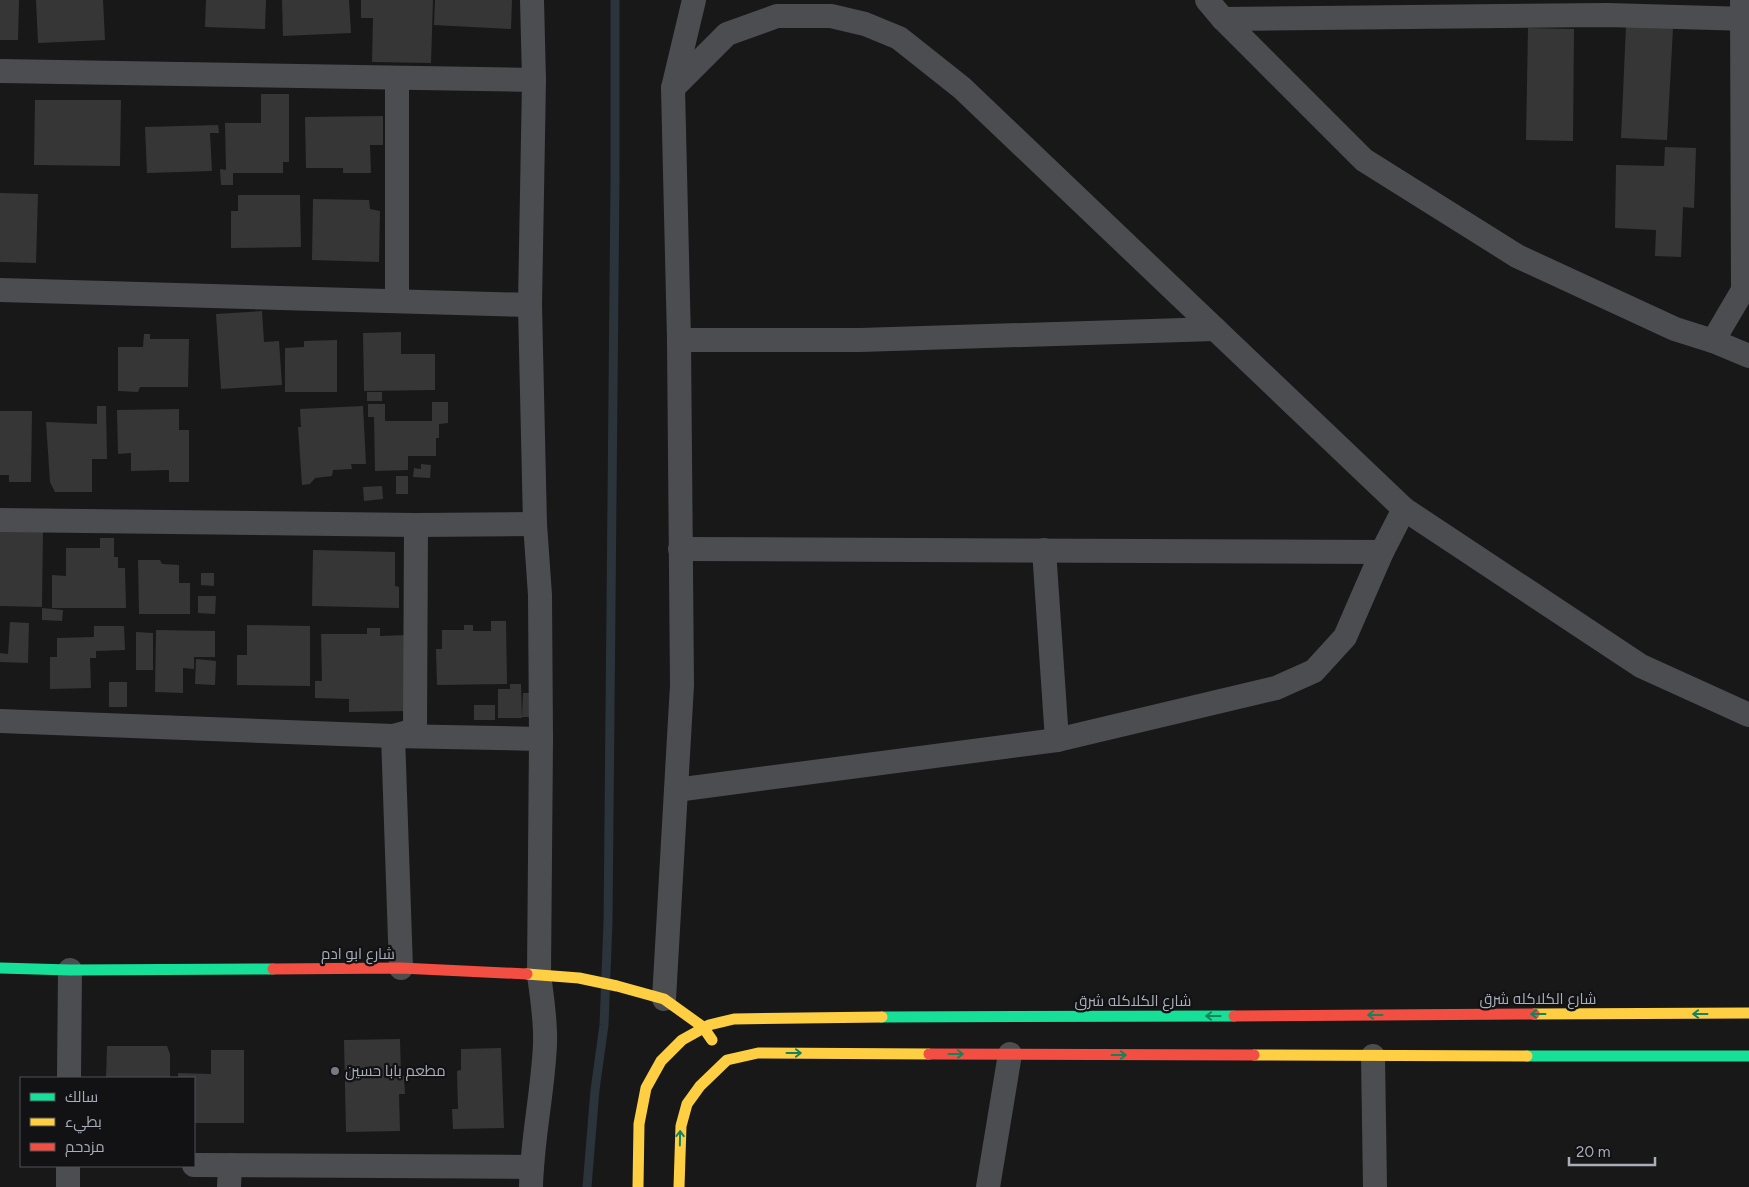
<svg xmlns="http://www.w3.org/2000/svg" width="1749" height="1187" font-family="Figtree,Cairo,sans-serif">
  <rect width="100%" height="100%" fill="#181818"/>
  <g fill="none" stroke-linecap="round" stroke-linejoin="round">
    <polyline stroke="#2b333b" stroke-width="9" points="587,1187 595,1090 604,1025 608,923 615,181 615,0"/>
  </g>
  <g fill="#363637">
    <polygon points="0,0 19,0 18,40 0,40"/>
    <polygon points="36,0 103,0 105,40 38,43"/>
    <polygon points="206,0 266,0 265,29 205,27"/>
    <polygon points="282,0 349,0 351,33 283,36"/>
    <polygon points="361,0 433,0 431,63 372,62 373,18 361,18"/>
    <polygon points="435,0 512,0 511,29 434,25"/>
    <polygon points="1626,26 1673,28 1667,140 1621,138"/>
    <polygon points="1528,28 1574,29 1573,141 1526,140"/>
    <polygon points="261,94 289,94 289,162 283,162 283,173 233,173 233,185 221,185 220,169 226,170 225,123 261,123"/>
    <polygon points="35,100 121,100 120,166 34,165"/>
    <polygon points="383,116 383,145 370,145 371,173 343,173 343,168 306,168 305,117"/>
    <polygon points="218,125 219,133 210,133 212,171 147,173 145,127"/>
    <polygon points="1665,147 1696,148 1694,208 1683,207 1681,257 1655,256 1656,230 1615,228 1616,165 1664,166"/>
    <polygon points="0,193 38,194 36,263 0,262"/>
    <polygon points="238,195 300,195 301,247 231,248 231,211 238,211"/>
    <polygon points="313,199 369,200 370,209 380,211 379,262 312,260"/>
    <polygon points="262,311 264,342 279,341 282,385 221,389 216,314"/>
    <polygon points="401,332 401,354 435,354 435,390 364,391 363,333"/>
    <polygon points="144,334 150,334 150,339 189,339 188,387 140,387 138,392 118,391 118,347 143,347"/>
    <polygon points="337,340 337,392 285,392 285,348 304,347 304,341"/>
    <rect x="367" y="392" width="15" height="9"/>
    <polygon points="432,402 448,402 448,423 439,424 439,438 436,438 436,456 408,456 408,470 375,471 374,417 368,417 368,404 385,404 385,421 432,421"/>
    <polygon points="97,406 106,406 107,459 92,459 92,492 55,492 50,482 46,422 97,424"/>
    <polygon points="363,406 366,464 351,464 352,469 333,470 332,476 315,478 310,484 302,485 298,427 301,427 300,409"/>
    <polygon points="179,409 179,430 189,430 189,482 169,482 169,470 131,471 131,453 118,454 117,410"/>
    <polygon points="0,411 32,411 31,482 9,482 9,475 0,475"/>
    <polygon points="421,464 431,465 430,478 413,477 414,468 421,469"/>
    <rect x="396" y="476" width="12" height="18"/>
    <polygon points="382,486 383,499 364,501 363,487"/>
    <polygon points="0,527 43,528 42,607 0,606"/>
    <polygon points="100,538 114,538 114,557 118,557 118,568 125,568 126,608 52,608 52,575 66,576 66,548 100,548"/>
    <polygon points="313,550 395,552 395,586 399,587 399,608 312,606"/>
    <polygon points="138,560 160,560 162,564 179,565 179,583 190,583 190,614 139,614"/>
    <polygon points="201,573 214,573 214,586 201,585"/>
    <polygon points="198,596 216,596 215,614 198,613"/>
    <polygon points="42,608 63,610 62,621 42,620"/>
    <polygon points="491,621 506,621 507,684 437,685 436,649 442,649 442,630 464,630 464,625 473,625 473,631 491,631"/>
    <polygon points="10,622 29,623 28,663 0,662 0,653 8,654"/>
    <polygon points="247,625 310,626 310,686 237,685 237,655 247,655"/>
    <polygon points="94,626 124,626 125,650 96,651 96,658 90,658 91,688 50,689 50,657 57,657 57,638 94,637"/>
    <polygon points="367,628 380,628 380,636 407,635 407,711 349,712 349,699 315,698 315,681 322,681 321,634 367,634"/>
    <polygon points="156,630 215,631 215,657 194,657 194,669 183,668 183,693 155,692"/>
    <polygon points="136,632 153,633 153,670 136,670"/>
    <polygon points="196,659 216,661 215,685 195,684"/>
    <rect x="109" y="682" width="18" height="25"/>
    <polygon points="510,684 521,684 522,718 498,718 498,689 510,689"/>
    <polygon points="523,693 534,693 533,717 522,717"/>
    <rect x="474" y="705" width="21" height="15"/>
    <polygon points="400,1039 401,1075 404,1076 405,1094 399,1094 400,1131 346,1132 344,1040"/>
    <polygon points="107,1046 167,1046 170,1054 170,1078 106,1078"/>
    <polygon points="501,1048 504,1128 453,1129 452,1109 458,1109 457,1071 461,1070 461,1049"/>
    <polygon points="211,1050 244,1050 244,1123 194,1123 194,1078 178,1078 178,1073 211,1074"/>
  </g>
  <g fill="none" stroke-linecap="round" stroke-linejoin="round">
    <g stroke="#4c4d51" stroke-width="24">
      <polyline points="1207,0 1223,19 1364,160 1517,256 1675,329 1713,341 1749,356"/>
      <polyline points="1742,0 1743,290"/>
      <polyline points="1223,19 1607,15 1749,19"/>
      <polyline points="0,71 534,80"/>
      <polyline points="673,88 727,34 777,16 831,16 865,24 899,38 962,88 1404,509 1641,666 1749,715"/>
      <polyline points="0,290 530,305"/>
      <polyline points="397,301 397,78"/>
      <polyline points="679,340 860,340 1215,329"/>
      <polyline points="1713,341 1743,290 1749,289"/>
      <polyline points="0,520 416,525 535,524"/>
      <polyline points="680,549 1382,552"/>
      <polyline points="1044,550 1057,740"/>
      <polyline points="0,721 393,736 541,739"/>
      <polyline points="676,790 1057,740 1276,688 1314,671 1345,637 1382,552 1404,509"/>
      <polyline points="401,968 393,736 415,730 416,525"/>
      <polyline points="664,999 682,685 679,340 673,88 694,0"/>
      <polyline points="1373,1056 1375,1187"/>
      <polyline points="69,1078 70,970"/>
      <polyline points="194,1165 532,1167"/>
      <polyline points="68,1187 68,1166"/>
      <polyline points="229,1187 230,1165"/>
      <path d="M531 1187C532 1139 543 1092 545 1044 546 1021 542 998 539 975L541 739 540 595 535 524 530 305 534 80 532 0"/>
      <polyline points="988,1187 1010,1054"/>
    </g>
    <g stroke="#16e098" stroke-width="11">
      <polyline points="0,968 70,970 273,969"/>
      <polyline points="882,1017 1234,1016"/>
      <polyline points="1527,1056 1749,1056"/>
    </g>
    <g stroke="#ffcf43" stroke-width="11">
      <polyline points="527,974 579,978 617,986 664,999 703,1027 712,1040"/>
      <polyline points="1534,1014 1749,1013"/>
      <polyline points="1254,1055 1527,1056"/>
      <polyline points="638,1187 639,1124 646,1088 661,1061 682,1040 709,1025 734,1019 882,1017"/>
      <polyline points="679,1187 681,1126 687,1104 700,1086 727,1060 758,1053 929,1054"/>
    </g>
    <g stroke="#f24e42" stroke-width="11">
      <polyline points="273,969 401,968 527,974"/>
      <polyline points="1234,1016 1534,1014"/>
      <polyline points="929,1054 1254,1055"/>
    </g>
  </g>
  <defs><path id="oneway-shaft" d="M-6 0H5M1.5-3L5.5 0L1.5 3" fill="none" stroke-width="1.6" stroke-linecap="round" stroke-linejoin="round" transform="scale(1.25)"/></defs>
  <g stroke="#14835d">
    <use href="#oneway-shaft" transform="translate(1538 1014) rotate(180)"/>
    <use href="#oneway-shaft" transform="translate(1700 1014) rotate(180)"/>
    <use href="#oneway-shaft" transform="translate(1375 1015) rotate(180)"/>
    <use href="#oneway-shaft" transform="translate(1213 1016) rotate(180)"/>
    <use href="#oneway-shaft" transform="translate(794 1053)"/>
    <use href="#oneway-shaft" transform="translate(956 1054)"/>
    <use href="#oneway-shaft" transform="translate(1119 1055)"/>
    <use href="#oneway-shaft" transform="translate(680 1138) rotate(-89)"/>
  </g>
  <circle fill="#767a81" stroke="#121214" stroke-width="2" cx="335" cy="1071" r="5"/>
  <g text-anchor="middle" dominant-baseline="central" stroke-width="4.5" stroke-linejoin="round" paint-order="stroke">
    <g font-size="15" fill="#a9aeb9" stroke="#121214">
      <text x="358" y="954">شارع ابو ادم</text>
      <text x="1538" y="999">شارع الكلاكله شرق</text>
      <text x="1133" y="1001">شارع الكلاكله شرق</text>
    </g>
    <g font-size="15" fill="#a9aeb9" stroke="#121214" text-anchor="start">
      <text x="345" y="1071">مطعم بابا حسين</text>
    </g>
  </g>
  <rect x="20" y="1077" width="175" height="90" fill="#121214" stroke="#4e5056"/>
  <rect x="30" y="1093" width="25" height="8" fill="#16e098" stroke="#4e5056"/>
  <text x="65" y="1102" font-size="15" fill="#a9aeb9">سالك</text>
  <rect x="30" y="1118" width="25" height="8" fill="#ffcf43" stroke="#4e5056"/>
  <text x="65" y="1127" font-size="15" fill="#a9aeb9">بطيء</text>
  <rect x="30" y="1143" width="25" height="8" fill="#f24e42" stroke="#4e5056"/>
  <text x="65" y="1152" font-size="15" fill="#a9aeb9">مزدحم</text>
  <path d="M1569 1157v8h86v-8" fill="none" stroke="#a9aeb9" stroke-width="2.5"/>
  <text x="1576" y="1157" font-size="15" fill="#a9aeb9" stroke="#121214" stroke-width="4" paint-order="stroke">20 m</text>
</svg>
